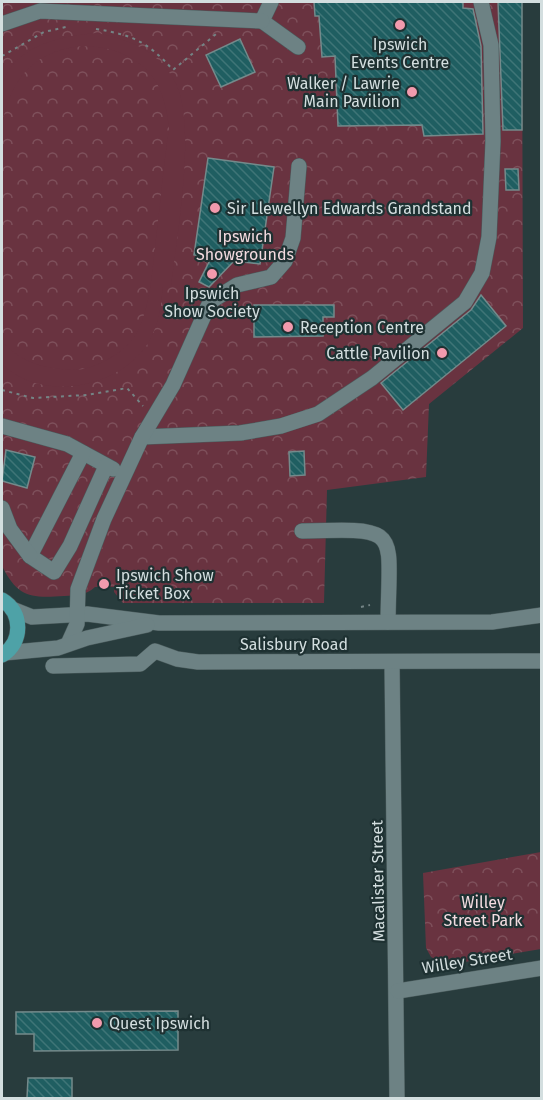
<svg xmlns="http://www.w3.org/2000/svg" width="543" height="1100" font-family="'Fira Sans',sans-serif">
  <defs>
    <pattern id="park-crowns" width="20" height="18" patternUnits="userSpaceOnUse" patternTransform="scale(1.5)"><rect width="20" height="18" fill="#693340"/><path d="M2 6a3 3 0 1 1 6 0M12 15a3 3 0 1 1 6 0" fill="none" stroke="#7e505b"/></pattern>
    <pattern id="building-back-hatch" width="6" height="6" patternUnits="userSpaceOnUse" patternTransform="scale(1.5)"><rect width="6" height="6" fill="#1f5e61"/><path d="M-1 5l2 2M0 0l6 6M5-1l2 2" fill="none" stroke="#3f7577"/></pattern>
  </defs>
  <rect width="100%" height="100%" fill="#283c3d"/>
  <g fill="url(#park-crowns)">
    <path d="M2 2H522L523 328 429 404 426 477 327 490 324 603H123L114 592V587H95C85 596 77 595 64 596 31 598 18 598 2 566Z"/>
    <polygon points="541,852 541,949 447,965 431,957 426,948 423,873"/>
  </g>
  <path fill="#693340" d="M97 33C128 39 156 50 173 78 199 119 176 238 171 287H163C161 305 159 323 150 340 122 388 43 404 2 364V341C21 363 43 368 71 370 95 371 129 351 139 329 150 303 152 275 155 247 160 208 163 168 169 129 167 107 162 85 146 69 114 39 58 38 27 70 13 84 6 105 2 124 1 113 0 97 2 87 12 45 62 36 97 33Z"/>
  <g fill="url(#building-back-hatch)" stroke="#748a8b" stroke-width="1.5">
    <polygon points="314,2 463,2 463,8 473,9 481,46 483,134 424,136 422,125 338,126 335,56 322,57 319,16 315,16"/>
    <polygon points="498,2 522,2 522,130 503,130"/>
    <polygon points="240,39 255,72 221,87 206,55"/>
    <polygon points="208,158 274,167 260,264 234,261 209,287 199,282 211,258 194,255"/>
    <polygon points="505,169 518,169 519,190 506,190"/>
    <polygon points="481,295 506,326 403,410 381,383 471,310"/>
    <polygon points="254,305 334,305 334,317 323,317 323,336 254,337"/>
    <polygon points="6,450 35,457 27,488 2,481"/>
    <polygon points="304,451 305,475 290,476 289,452"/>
    <polygon points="178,1011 178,1050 34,1051 34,1034 16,1034 16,1012"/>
    <polygon points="28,1078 72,1078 72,1098 27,1098"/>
  </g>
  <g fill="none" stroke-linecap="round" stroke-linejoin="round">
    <g stroke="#4a5b5c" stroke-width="16">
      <g id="minor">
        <polyline points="271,2 262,21 298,47"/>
        <polyline points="2,24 40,11 262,21"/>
        <polyline points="2,426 67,444 113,469"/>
        <polyline points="142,437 240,433 281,426 318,414 372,378 465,302 482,273 489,237 493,141 491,45 481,2"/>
        <polyline points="83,453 30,556 54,572 70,546 106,466"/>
        <polyline points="2,508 10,529 30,556"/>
        <path d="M302 531C403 528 389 528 388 622"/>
        <polyline points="12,609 32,617 87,614 159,623 492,622 542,615"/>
        <polyline points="68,644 77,624 78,589 104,519 142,437 173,385 210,302 237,285 271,277 285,261 293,238 299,166"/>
        <polyline points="4,653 58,648 87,638 147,625"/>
        <polyline points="392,662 397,1098"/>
        <polyline points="53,666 140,664 155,651 177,659 198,662 542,661"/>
        <polyline points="398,991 542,968"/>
      </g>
    </g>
    <g stroke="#4a5b5c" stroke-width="16">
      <path id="major" d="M2 600C23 612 23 643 2 655"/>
    </g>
    <g stroke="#748485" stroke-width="2" stroke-dasharray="3 4.5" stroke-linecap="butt">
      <path d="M96 29C133 35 148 42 173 70L216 34"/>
      <polyline points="2,56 44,32 66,27"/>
      <polyline points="2,390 33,398 87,395 127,388 143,406"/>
      <polyline points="361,607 370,605"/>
    </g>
    <use href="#minor" stroke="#6d8284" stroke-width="15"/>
    <use href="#major" stroke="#4ea2a7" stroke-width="15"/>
  </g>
  <g fill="#f29aad" stroke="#1e3132" stroke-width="2">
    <circle cx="400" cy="25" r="6"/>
    <circle cx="412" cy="92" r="6"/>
    <circle cx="215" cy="208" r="6"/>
    <circle cx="212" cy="274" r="6"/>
    <circle cx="288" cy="327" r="6"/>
    <circle cx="442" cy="353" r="6"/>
    <circle cx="104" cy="584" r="6"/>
    <circle cx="97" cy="1023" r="6"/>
  </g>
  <g text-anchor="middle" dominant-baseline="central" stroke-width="4.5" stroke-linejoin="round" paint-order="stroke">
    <g font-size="16" fill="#d3dedf" stroke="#1e3132" text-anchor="start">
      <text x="400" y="44" text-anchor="middle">Ipswich<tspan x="400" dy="18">Events Centre</tspan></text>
      <text x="400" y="83" text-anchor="end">Walker / Lawrie<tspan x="400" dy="18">Main Pavilion</tspan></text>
      <text x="227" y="208">Sir Llewellyn Edwards Grandstand</text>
      <text x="212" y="293" text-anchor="middle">Ipswich<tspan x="212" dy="18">Show Society</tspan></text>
      <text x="300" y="327">Reception Centre</text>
      <text x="430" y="353" text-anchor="end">Cattle Pavilion</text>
      <text x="116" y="575">Ipswich Show<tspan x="116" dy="18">Ticket Box</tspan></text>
      <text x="109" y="1023">Quest Ipswich</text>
    </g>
    <g font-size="16" fill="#f3dbe0" stroke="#1e3132">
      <text x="245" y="236">Ipswich<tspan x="245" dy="18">Showgrounds</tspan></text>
      <text x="483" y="902">Willey<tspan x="483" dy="18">Street Park</tspan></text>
    </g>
    <g font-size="16" fill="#d3dedf" stroke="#1e3132">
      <text x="294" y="644">Salisbury Road</text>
      <text transform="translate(378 881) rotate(-91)">Macalister Street</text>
      <text transform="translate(467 961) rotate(-9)">Willey Street</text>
    </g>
  </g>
  <rect width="543" height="1100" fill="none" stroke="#d3dedf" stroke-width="6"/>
</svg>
